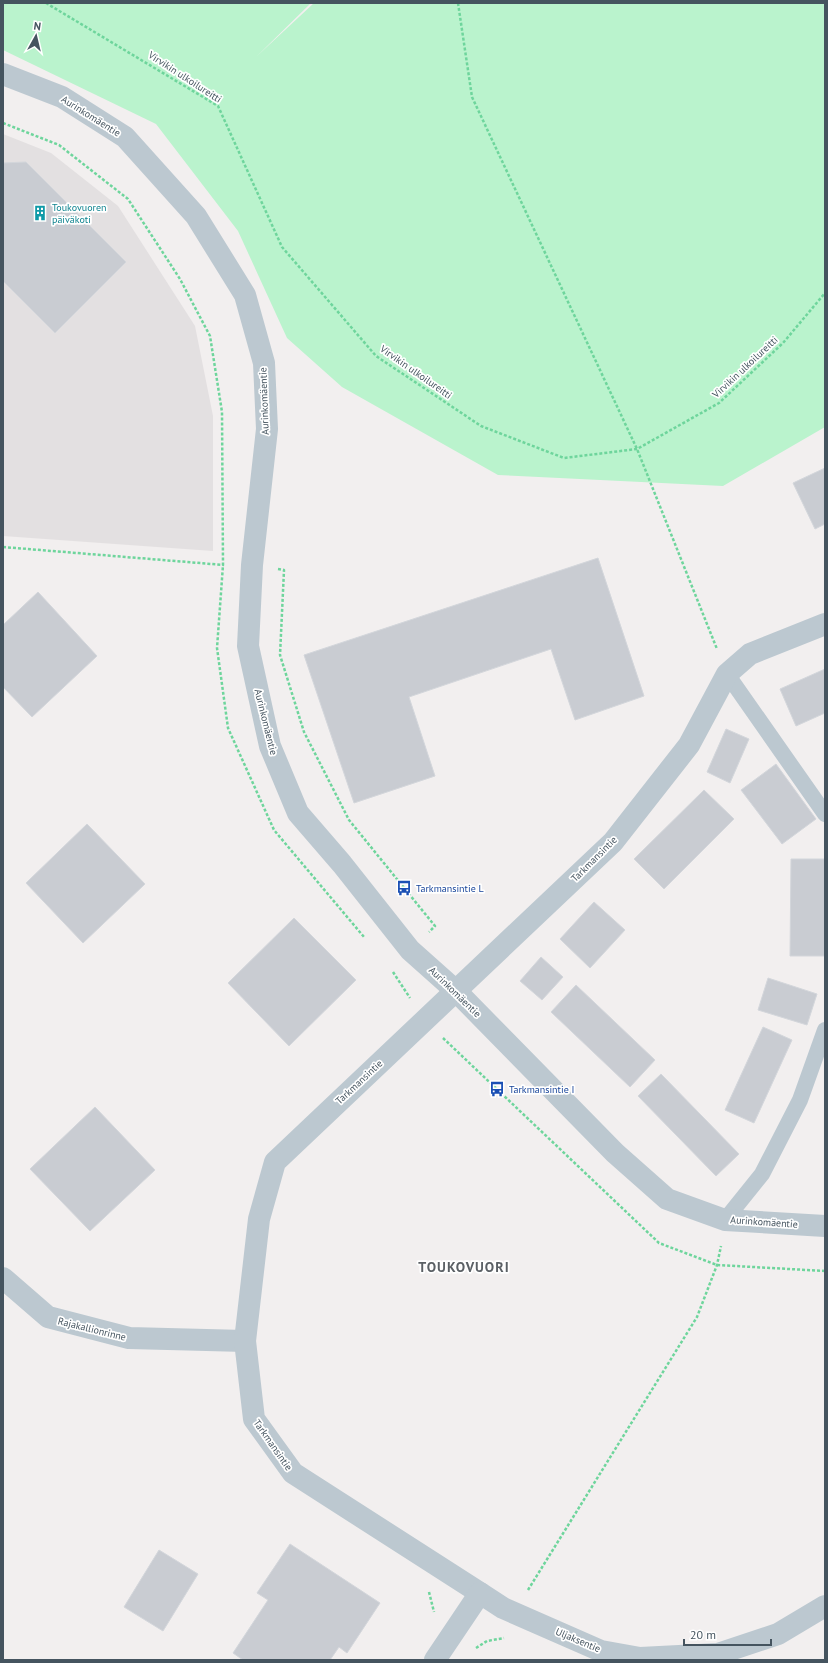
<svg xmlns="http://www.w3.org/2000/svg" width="828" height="1663" font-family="'PT Sans',sans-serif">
  <rect width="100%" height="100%" fill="#f2efef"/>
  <polygon fill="#e3e0e1" points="3,134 51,153 118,206 195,326 213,416 213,551 3,536"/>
  <polygon fill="#baf3cd" points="3,3 311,3 256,57 314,3 825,3 825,427 723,486 498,475 342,387 287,338 238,231 156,124 3,50"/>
  <g fill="#c9ccd2" stroke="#d3d6db">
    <polygon points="26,162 126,262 55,333 3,281 3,163"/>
    <polygon points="825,468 825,524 815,529 793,483"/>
    <polygon points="598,558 644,696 575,720 551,649 409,697 435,776 354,803 304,655"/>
    <polygon points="38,592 97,656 32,717 3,687 3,625"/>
    <polygon points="825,669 825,713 796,726 780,689"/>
    <polygon points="726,729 749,739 730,783 707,772"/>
    <polygon points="776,764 816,819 782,844 741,790"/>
    <polygon points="704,790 734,819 664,889 634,859"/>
    <polygon points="87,824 145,884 83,943 26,883"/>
    <polygon points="791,859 825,859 825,956 790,956"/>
    <polygon points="594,902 625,930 590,968 560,939"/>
    <polygon points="294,918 356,980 289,1046 228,983"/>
    <polygon points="541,957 563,977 542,1000 520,981"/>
    <polygon points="768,978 817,994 807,1025 758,1010"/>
    <polygon points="576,985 655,1060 630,1087 551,1012"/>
    <polygon points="763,1027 792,1040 754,1123 725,1110"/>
    <polygon points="661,1074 739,1154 716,1176 638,1096"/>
    <polygon points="95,1107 155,1170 90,1231 30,1169"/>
    <polygon points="290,1544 380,1603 347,1653 339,1647 330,1660 243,1660 233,1653 268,1600 257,1593"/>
    <polygon points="159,1550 198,1574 163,1631 124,1607"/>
  </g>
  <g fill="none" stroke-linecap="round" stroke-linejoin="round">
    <g stroke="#6ed59c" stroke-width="2.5" stroke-dasharray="3 2" stroke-linecap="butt">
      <polyline points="46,3 218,106 282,247 376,356 481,426 564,458 637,449 719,403 783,343 825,293"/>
      <polyline points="458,3 472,97 637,449 717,649"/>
      <polyline points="3,123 59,145 128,199 180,279 210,336 222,412 223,565 217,648 228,728 274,830 364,937"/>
      <polyline points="3,547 224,565"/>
      <polyline points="278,569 284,570 280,655 304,732 349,820 435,926 429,932"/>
      <polyline points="393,972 410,998"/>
      <polyline points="443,1038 659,1243 717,1265 825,1271"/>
      <polyline points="528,1590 697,1317 717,1265 721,1246"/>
      <polyline points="429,1592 434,1612"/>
      <polyline points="476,1648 487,1641 504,1638"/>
    </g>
    <g stroke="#bcc8d0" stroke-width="16">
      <polyline points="727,674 825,814"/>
      <polyline points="725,1220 762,1174 800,1100 825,1030"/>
    </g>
    <g stroke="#bcc8d0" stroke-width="22">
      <polyline points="3,74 62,97 125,137 196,216 245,295 264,363 267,429 252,565 248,646 270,746 298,813 342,864 410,950 456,991 615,1153 667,1199 725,1220 825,1226"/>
      <polyline points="3,1278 48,1317 129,1338 245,1341"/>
      <polyline points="480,1593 293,1473 254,1419 245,1341 259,1219 275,1162 613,842 689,745 727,674 750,654 825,624"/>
      <polyline points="435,1660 480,1593 503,1608 601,1651 640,1658 718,1654 778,1634 825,1606"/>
    </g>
  </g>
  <defs>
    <g id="building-bare" transform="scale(1.2)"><path d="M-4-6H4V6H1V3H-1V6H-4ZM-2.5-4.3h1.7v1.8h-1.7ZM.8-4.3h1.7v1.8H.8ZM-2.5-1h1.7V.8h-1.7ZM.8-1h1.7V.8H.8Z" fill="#0f9aa8" stroke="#fff" stroke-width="2.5" paint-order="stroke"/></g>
    <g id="bus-bare" transform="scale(1.2)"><path d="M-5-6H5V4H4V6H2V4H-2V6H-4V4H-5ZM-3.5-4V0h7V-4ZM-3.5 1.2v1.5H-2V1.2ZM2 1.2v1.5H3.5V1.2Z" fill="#1a4fb4" stroke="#fff" stroke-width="2.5" paint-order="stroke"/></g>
  </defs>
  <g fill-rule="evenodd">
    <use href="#building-bare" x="40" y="213"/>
    <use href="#bus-bare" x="404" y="888"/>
    <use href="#bus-bare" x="497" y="1089"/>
  </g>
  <g text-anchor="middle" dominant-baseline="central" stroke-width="3.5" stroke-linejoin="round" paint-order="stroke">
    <g font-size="10" fill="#45545f" stroke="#fff">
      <text transform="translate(185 77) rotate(33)">Virvikin ulkoilureitti</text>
      <text transform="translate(91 116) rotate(32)">Aurinkomäentie</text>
      <text transform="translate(745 367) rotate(-43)">Virvikin ulkoilureitti</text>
      <text transform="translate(416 372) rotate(35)">Virvikin ulkoilureitti</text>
      <text transform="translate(264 401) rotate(-92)">Aurinkomäentie</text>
      <text transform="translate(266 722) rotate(76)">Aurinkomäentie</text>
      <text transform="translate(594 859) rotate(-45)">Tarkmansintie</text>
      <text transform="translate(455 992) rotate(44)">Aurinkomäentie</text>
      <text transform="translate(359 1082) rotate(-43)">Tarkmansintie</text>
      <text transform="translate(764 1222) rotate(4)">Aurinkomäentie</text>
      <text transform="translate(92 1329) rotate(14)">Rajakallionrinne</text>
      <text transform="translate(273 1445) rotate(55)">Tarkmansintie</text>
      <text transform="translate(578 1640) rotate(23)">Uljaksentie</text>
    </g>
    <g font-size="10" fill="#0d838f" stroke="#fff" text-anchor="start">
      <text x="52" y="207">Toukovuoren<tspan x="52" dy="12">päiväkoti</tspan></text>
    </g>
    <g font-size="10" fill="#164399" stroke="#fff" text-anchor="start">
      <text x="416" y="888">Tarkmansintie L</text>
      <text x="509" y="1089">Tarkmansintie I</text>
    </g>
    <g font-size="14" font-weight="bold" letter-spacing="1" fill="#5b6065" stroke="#fff">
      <text x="464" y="1267">TOUKOVUORI</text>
    </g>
  </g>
  <rect width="828" height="1663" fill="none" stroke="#45545f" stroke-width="8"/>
  <g transform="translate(36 36) rotate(8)" stroke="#ffffff" stroke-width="3" paint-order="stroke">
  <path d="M0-3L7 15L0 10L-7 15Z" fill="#45545f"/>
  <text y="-6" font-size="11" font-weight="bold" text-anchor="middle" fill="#45545f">N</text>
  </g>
  <path d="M684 1639v6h87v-6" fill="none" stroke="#45545f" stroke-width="2"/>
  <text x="690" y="1639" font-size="12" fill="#45545f" stroke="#ffffff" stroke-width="3" paint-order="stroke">20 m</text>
</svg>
